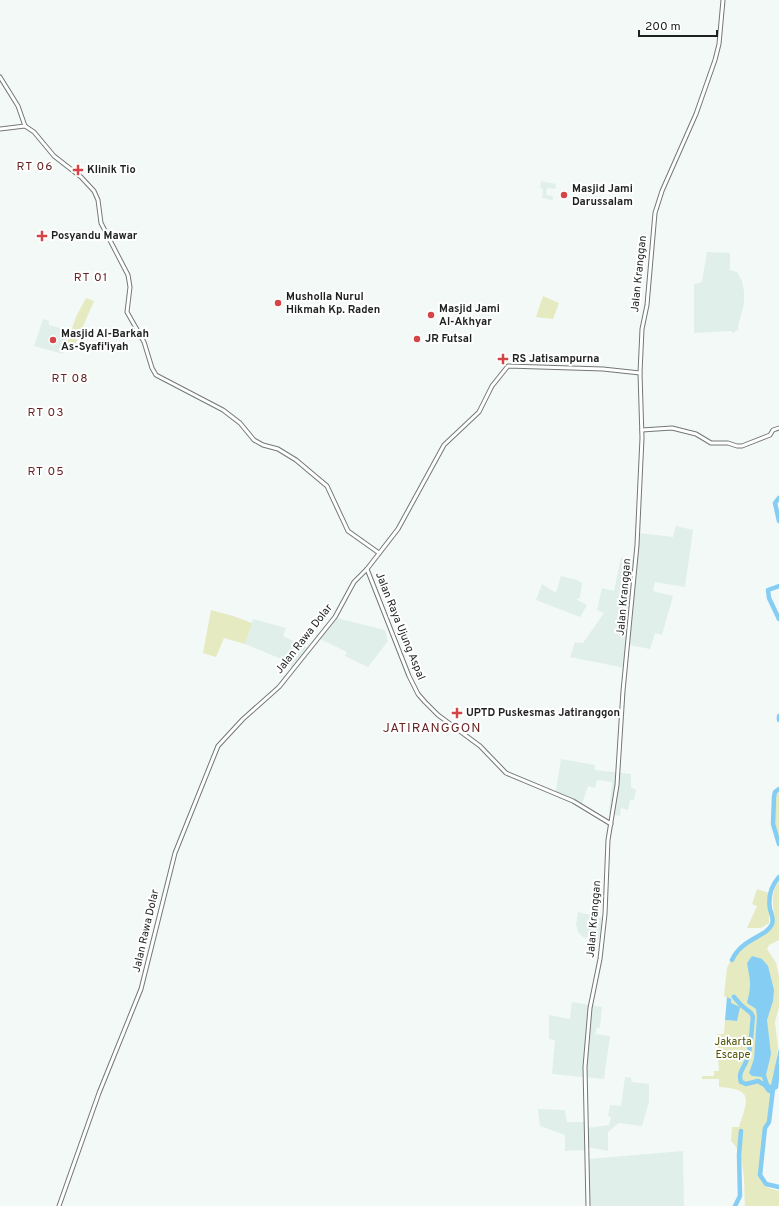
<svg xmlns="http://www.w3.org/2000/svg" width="779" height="1206" font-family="Overpass,sans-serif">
  <rect width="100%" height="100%" fill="#f3f9f7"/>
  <g fill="#e0efea">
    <polygon points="541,181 556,184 555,189 547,188 546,195 553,196 553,200 542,198 543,189 540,188"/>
    <polygon points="707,252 730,253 730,270 737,272 742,281 744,291 744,304 738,326 739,329 733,333 731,331 694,333 694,284 702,282"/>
    <polygon points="43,319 49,321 49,325 69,330 63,354 34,346"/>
    <polygon points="676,526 693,530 685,587 655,582 653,591 673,596 662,635 655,633 650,649 629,645 625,668 570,657 575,642 583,643 604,613 597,610 602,588 614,591 621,558 636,560 639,533 673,537"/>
    <polygon points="561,576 577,580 582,583 580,598 576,599 587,605 580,617 536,600 542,584 556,593"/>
    <polygon points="337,618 385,630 388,641 368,667 345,656 347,652 320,639"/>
    <polygon points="253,619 286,628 283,636 308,648 292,667 279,658 245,644"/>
    <polygon points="561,759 595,765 595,770 631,774 631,787 636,790 634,800 630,800 628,810 621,808 620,816 609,814 612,782 597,780 595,788 588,786 581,807 555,796"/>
    <polygon points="578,912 602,918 600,940 583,937 578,932 576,924"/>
    <polygon points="572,1002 602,1007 600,1028 597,1028 595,1034 610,1036 604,1079 552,1074 555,1040 549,1039 549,1015 570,1019"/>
    <polygon points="625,1077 631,1078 632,1082 649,1084 649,1102 642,1126 619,1123 608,1132 608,1151 588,1147 588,1150 565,1151 565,1135 540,1126 538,1109 565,1110 567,1122 587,1122 587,1128 609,1125 611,1117 608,1116 610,1105 621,1106"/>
    <polygon points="683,1151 684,1206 589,1206 588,1159"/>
  </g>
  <g fill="#e5eac0">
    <polygon points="543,296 559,303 553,319 536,317"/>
    <polygon points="86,298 94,301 74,347 66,346 76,317"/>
    <polygon points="211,610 233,616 252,623 245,644 224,638 216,657 203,653"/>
    <polygon points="779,791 779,842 774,826 775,797"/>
    <path d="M779 882V940L769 945 767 949 776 963 779 977V1007L775 1022 778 1048 759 1175C762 1187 769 1188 779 1191V1206H745C744 1187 746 1154 731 1141L732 1127H739C748 1099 754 1089 719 1087V1079H702V1076H714V1071H719L717 1034H724L725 1020 737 1021 731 1003V999L724 996 727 968 731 960H734C742 939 761 942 772 926 777 911 767 895 779 882Z"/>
    <polygon points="757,889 769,893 769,923 761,928 747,928 757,906 752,904"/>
  </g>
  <g fill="#86cdf3">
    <path d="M752 956 762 959 768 966 774 990 773 1001 767 1020 771 1054 766 1075 769 1084 771 1085 779 1048V1062L773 1102H771V1094L767 1092 763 1086 764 1084 762 1077 752 1076 749 1073 754 1059 757 1016 756 1009 747 1003C752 983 750 981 747 963Z"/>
    <polygon points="727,997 731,999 731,1003 740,1007 737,1021 725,1020"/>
  </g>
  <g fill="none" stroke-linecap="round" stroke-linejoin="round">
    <g stroke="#86cdf3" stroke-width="4.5">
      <polyline points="779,498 775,503 779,521"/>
      <polyline points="779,586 768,590 769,598 779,619"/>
      <polyline points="779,716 779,720"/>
      <polyline points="779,789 775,792 774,797 773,824 779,844"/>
      <path d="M732 960C742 938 767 937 772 924 774 919 771 913 770 909 768 897 771 886 779 877"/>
      <path d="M734 997 741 1005 751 1013 753 1017C751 1031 752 1049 746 1062 743 1069 738 1073 741 1082L746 1084 758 1081 768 1087"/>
      <polyline points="778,1066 776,1087 773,1089 769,1122 765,1128 760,1175 766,1184 779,1187"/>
      <polyline points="735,1206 740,1196 739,1155 741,1131"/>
    </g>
    <g stroke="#737876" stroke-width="5">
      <g id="tertiary">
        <polyline points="25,126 34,132 54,156 81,177 94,191 98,200 101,223 128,275 130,287 127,312 144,342 152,368 156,375 223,410 240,423 254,440 263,445 278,449 296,460 327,486 348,531 379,553"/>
        <polyline points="642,430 672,428 696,434 711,443 728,443 737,446 742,446 770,435 773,430 779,428"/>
        <polyline points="367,569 409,676 418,694 425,702 438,715 480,746 506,773 573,801 611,824"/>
        <polyline points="59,1206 99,1093 141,989 175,853 218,746 243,719 279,687 335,617 354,582 367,569 398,529 444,445 479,412 492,386 508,366 603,369 640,373"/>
      </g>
    </g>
    <g stroke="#737876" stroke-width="5">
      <g id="secondary">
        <polyline points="0,77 18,106 25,126 0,129"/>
        <polyline points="588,1206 585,1067 590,1008 600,959 605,914 608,840 617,785 623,691 637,545 642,438 640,373 642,329 647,305 655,213 662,191 696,114 715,60 719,44 723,0"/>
      </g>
    </g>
    <use href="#tertiary" stroke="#fff" stroke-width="3"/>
    <use href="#secondary" stroke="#fff" stroke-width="3"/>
  </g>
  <g fill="#d54548" stroke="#fff" stroke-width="1.5">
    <path d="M76 164h4v4h4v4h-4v4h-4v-4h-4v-4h4z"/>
    <circle cx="564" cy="195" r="4"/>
    <path d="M40 230h4v4h4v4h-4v4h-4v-4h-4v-4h4z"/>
    <circle cx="278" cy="303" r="4"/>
    <circle cx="431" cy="315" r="4"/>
    <circle cx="417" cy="339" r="4"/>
    <circle cx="53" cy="340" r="4"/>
    <path d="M501 353h4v4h4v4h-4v4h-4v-4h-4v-4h4z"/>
    <path d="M455 707h4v4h4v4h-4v4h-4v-4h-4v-4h4z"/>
  </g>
  <g text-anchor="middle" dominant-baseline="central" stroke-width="4" stroke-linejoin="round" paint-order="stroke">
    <g font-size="11" font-weight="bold" fill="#1e2120" stroke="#fff" text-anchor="start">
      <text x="87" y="170">Klinik Tio</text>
      <text x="572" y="189">Masjid Jami<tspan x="572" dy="13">Darussalam</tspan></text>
      <text x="51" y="236">Posyandu Mawar</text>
      <text x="286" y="297">Musholla Nurul<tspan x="286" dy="13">Hikmah Kp. Raden</tspan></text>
      <text x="439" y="309">Masjid Jami<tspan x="439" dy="13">Al-Akhyar</tspan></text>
      <text x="61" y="334">Masjid Al-Barkah<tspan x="61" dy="13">As-Syafi'iyah</tspan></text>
      <text x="425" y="339">JR Futsal</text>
      <text x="512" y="359">RS Jatisampurna</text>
      <text x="466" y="713">UPTD Puskesmas Jatiranggon</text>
    </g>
    <g font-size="11" fill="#1e2120" stroke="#fff">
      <text transform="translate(639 274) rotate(-84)">Jalan Kranggan</text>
      <text transform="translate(624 597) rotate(-85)">Jalan Kranggan</text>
      <text transform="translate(400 626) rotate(68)">Jalan Raya Ujung Aspal</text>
      <text transform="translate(304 639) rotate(-52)">Jalan Rawa Dolar</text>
      <text transform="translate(594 919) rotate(-85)">Jalan Kranggan</text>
      <text transform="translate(146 931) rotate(-77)">Jalan Rawa Dolar</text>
    </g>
    <g font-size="11" fill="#4e5200" stroke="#fff">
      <text x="733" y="1042">Jakarta<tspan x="733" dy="13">Escape</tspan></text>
    </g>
    <g font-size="12" letter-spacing="1" fill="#692424" stroke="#fff">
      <text x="35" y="167">RT 06</text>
      <text x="91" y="278">RT 01</text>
      <text x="70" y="379">RT 08</text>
      <text x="46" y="413">RT 03</text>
      <text x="46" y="472">RT 05</text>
    </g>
    <g font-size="13" letter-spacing="1" fill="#692424" stroke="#fff">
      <text x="432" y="729">JATIRANGGON</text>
    </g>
  </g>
  <path d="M639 30v6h78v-6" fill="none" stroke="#1e2120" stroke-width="2"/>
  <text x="645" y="30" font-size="12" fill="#1e2120" stroke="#ffffff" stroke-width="3" paint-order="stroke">200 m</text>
</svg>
